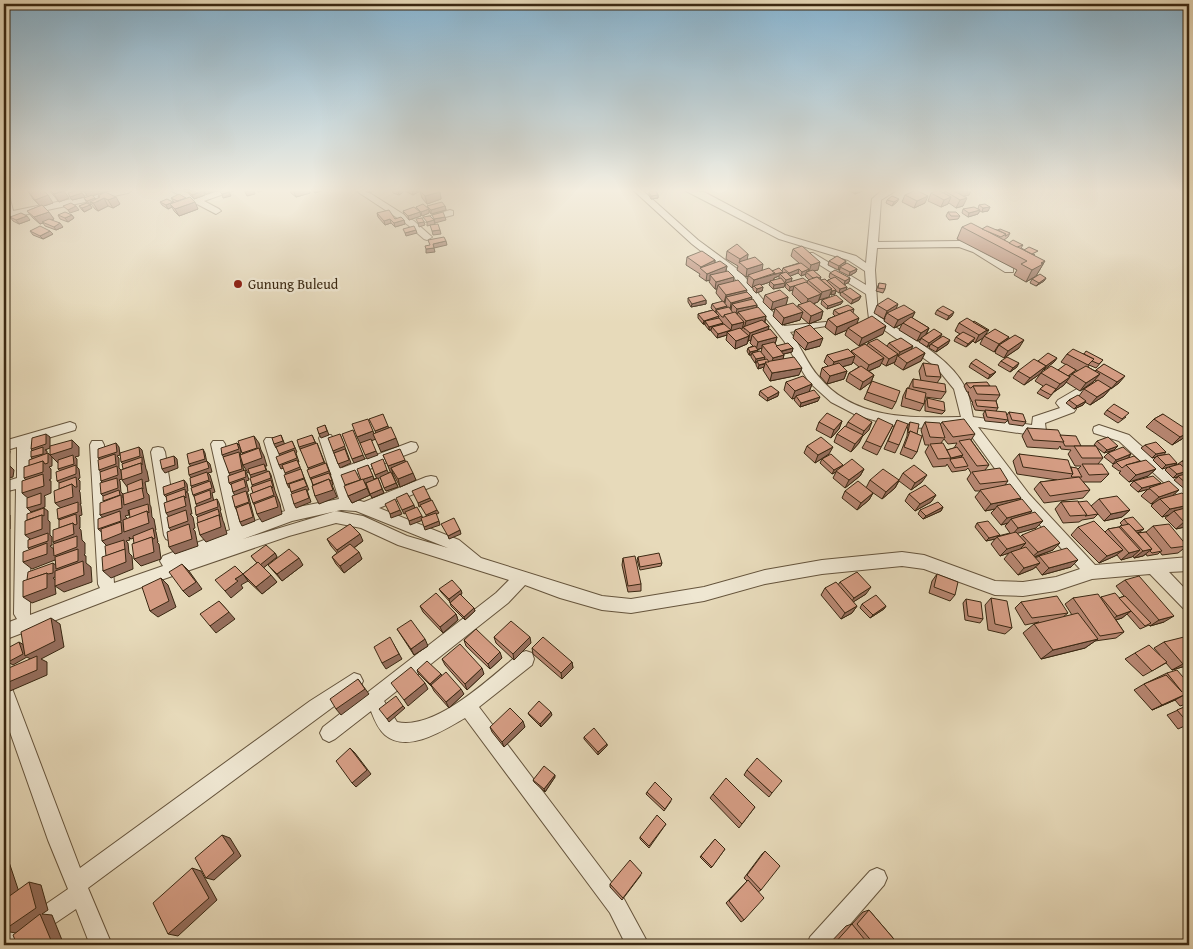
<svg xmlns="http://www.w3.org/2000/svg" width="1193" height="949" font-family="'Gentium Book Plus',serif">
  <rect width="100%" height="100%" fill="#e7daba"/>
  <filter id="stains"><feTurbulence type="fractalNoise" baseFrequency=".004" numOctaves="4"/><feColorMatrix values="0 0 0 0 .2 0 0 0 0 .09 0 0 0 0 .02 0 0 0 .5 -.17"/></filter>
  <radialGradient id="worn" r=".72"><stop offset=".6" stop-color="#630" stop-opacity="0"/><stop offset="1" stop-color="#630" stop-opacity=".3"/></radialGradient>
  <g fill="none" stroke-linecap="round" stroke-linejoin="round">
    <g stroke="#65543c" stroke-width="2">
      <g id="street">
        <polygon points="4,190 8,190 13,211 116,190 132,190 128,193 9,218 6,217 4,212"/>
        <polygon points="170,190 181,190 197,198 222,190 235,190 204,201 219,209 221,211 216,214"/>
        <polygon points="355,190 365,190 414,221 432,237 427,240 424,239 408,225"/>
        <path d="M633 190H642L698 240 740 271 784 326 826 322 828 324 826 326 790 332C801 346 807 364 819 377 854 420 911 418 961 417L954 389 936 367 869 319 866 294 804 255 805 253H813L866 285 865 271 848 260 779 239 684 190 704 192 785 235 856 256 866 263 872 199 881 191 897 190 881 200 878 242 960 241 979 248 1013 268V272H1005L973 252 959 247 877 248 875 270 878 316C906 335 949 356 965 387 970 396 971 408 973 417L1032 425 1033 417 1060 408 1056 403 1058 400 1082 386H1090L1092 389 1090 392 1071 403 1076 409 1074 412 1045 423 1046 431 1044 434 1039 436 978 427 1029 494 1095 565 1189 557V571L1169 572 1189 593V610L1183 608 1150 574 1092 579 1056 591 1023 596 995 595 924 569 902 566 822 574 765 584 704 601 631 613 602 610 560 598 525 585 508 603 384 701 397 722C436 731 492 676 520 653L526 651 532 653 534 659 532 665 479 707 624 899 649 945H626L610 913 465 718C444 730 408 754 385 735 378 729 374 719 371 711L335 739 329 742 323 739 320 733 323 727 496 593 509 580 398 545 361 528 336 523 289 536 155 582 4 640V624L17 619 14 614 16 489 4 492V482L17 478V447L4 451V441L70 422 75 424 76 427 75 430 31 443 30 615 100 588 98 584 90 445 92 441H102L104 445 114 583 163 566 160 561 163 556 230 530 211 444 213 441H223L225 444 243 525 285 511 264 441 266 438H276L278 441 298 507 339 499 319 438 321 435H331L333 438 342 468 411 442 416 443 418 447 416 451 346 478 353 499 364 502 426 477 431 476 436 477 438 481 436 485 379 508 459 540 481 558 602 596 631 599 704 587 765 570 822 560 902 552 924 555 995 581 1023 582 1056 577 1080 569 1019 502 964 426 914 428 894 426 856 415 831 402 809 382 784 341 732 275 692 244ZM341 510 356 511 448 548 407 536 363 516 336 511 243 539 292 521Z"/>
        <polygon points="450,210 453,211 453,215 426,222 421,219"/>
        <polygon points="1099,425 1129,435 1189,489 1189,503 1184,501 1119,441 1094,433 1093,430 1094,427"/>
        <polygon points="158,447 163,448 165,452 178,535 176,539 171,541 166,539 164,535 151,452 153,448"/>
        <polygon points="354,673 360,675 363,681 360,687 88,888 112,945 90,945 76,909 23,945 4,945 4,933 68,889 48,840 4,715 4,682 10,685 13,691 80,868 310,701"/>
        <polygon points="877,868 884,871 887,878 884,885 832,945 807,945 810,937 870,871"/>
      </g>
    </g>
    <use href="#street" fill="#efe7d2" fill-rule="evenodd"/>
  </g>
  <g fill="#b78772" stroke="#3a2812" fill-rule="evenodd">
    <polygon points="49,190 62,190 69,198 59,202"/>
    <polygon points="71,190 112,190 92,196 96,199 99,198 98,196 120,204 113,208 108,206 98,211 95,209 91,204 90,205 92,208 84,212 82,210 79,206 87,203 84,198 88,197 84,191 81,192 85,197 72,200 73,192"/>
    <polygon points="192,190 218,190 206,194 203,192 205,195 194,199 190,195 188,191"/>
    <polygon points="290,190 309,190 310,193 296,197 291,193"/>
    <polygon points="363,190 375,190 370,193"/>
    <polygon points="392,190 403,192 399,195 393,193"/>
    <polygon points="404,190 419,190 413,195 405,191"/>
    <polygon points="646,190 656,190 656,191 658,195 658,198 651,199 649,195 649,192 650,191"/>
    <polygon points="848,190 865,190 855,194"/>
    <polygon points="943,190 971,190 969,195 963,196 963,206 956,208 949,203 948,204 941,207 928,201 931,193 944,193 945,191"/>
    <polygon points="28,191 53,203 43,206 54,219 51,220 63,227 56,230 45,226 43,223 40,224 33,218 27,211 40,206 33,199"/>
    <polygon points="420,191 440,192 441,199 427,204 422,198"/>
    <polygon points="905,195 925,203 914,208 902,202"/>
    <polygon points="171,198 198,209 179,216 174,211 172,207 168,209 162,205 160,202 174,202 173,201"/>
    <polygon points="887,200 897,202 892,206 886,203"/>
    <polygon points="979,205 990,207 988,211 982,212 980,211 978,214 968,217 962,213 963,209 978,209"/>
    <polygon points="427,206 445,206 446,210 431,214 429,210 429,213 422,216 420,214 421,216 409,220 404,214 403,211 416,209 416,207 428,209"/>
    <polygon points="948,212 960,216 958,219 949,220 946,216"/>
    <polygon points="377,213 395,219 404,220 405,224 395,227 391,223 385,225 378,217"/>
    <polygon points="58,215 72,215 74,218 68,222 60,219"/>
    <polygon points="10,217 30,220 19,224 13,221"/>
    <polygon points="962,227 998,230 1010,233 1008,237 1004,240 1009,243 1023,245 1021,248 1035,255 1034,255 1043,264 1036,276 1026,282 1014,275 1017,270 957,239"/>
    <polygon points="30,231 53,234 43,239 33,235"/>
    <path d="M793 249 818 270 813 271 821 277 820 280H821L827 281 828 280 831 279 829 277 830 273 850 278 849 282 844 285 847 287 846 290 861 296 859 300 851 304 840 295 841 292 839 293 836 291 835 294 831 295 830 294 829 297 819 300 818 302 813 304 823 311 821 319 809 324 801 317 800 320 782 325 773 316 775 309 771 310 763 302 765 295 788 297 786 305 798 307V305L802 304 792 294 793 290 789 291 785 287 786 283H787L785 284 784 287 773 289 769 285 770 282 761 285 763 287 762 291 756 293 753 290V288H752L747 283 748 276 746 277 737 270 738 266 726 259 727 251 748 254 747 260 762 271H782L783 268 799 263 791 256ZM798 273 801 276 806 274 805 276 809 280H808L807 282H791L792 278 790 276ZM779 276V278L780 279 774 280V278Z"/>
    <path d="M687 257 715 260V263L727 266 726 271 733 281 746 292 752 299 757 305V307L766 316 765 322 769 326 768 330 777 337 775 344 776 346 793 348 792 352 784 354 783 359 799 375 770 381 763 370 764 367 758 369 756 365V363H755L751 357V355H749L747 351 748 348 753 346 750 343 751 340 748 341 747 344 735 349 726 340 727 335 717 338 711 331V330H709L705 325V324H703L698 318V314L713 310 711 308 712 304 723 302 716 293 717 289H715L709 282 710 280 706 281 699 276 700 274 686 265ZM762 348 761 352H757V350Z"/>
    <polygon points="829,261 845,264 857,269 856,272 849,276 839,271 840,269 838,270 828,265"/>
    <polygon points="1046,278 1044,281 1036,286 1030,283 1032,279"/>
    <polygon points="879,283 885,289 883,293 876,291"/>
    <polygon points="688,298 706,300 706,304 691,307 688,302"/>
    <polygon points="822,300 843,301 841,304 827,309 821,304"/>
    <polygon points="877,305 915,312 912,318 929,328 926,335 940,338 948,344 936,352 929,348 930,345 927,347 919,342 921,339 917,341 899,330 902,324 894,328 884,321 885,318 884,319 874,313"/>
    <polygon points="854,309 853,313 857,323 883,334 859,346 845,335 847,330 835,335 825,327 828,319 835,316 833,314 834,310"/>
    <polygon points="937,310 952,316 947,320 935,314"/>
    <polygon points="959,323 987,333 984,335 983,338 975,343 973,341 966,347 954,341 956,337 960,334 955,331"/>
    <polygon points="795,330 820,346 805,350 793,338"/>
    <polygon points="984,336 1009,337 1007,340 1019,348 1004,358 995,353 996,350 994,352 980,344"/>
    <polygon points="868,343 887,346 889,343 925,353 921,361 903,370 894,364 896,359 895,362 886,366 881,363 880,366 869,371 874,375 871,382 860,390 846,381 849,373 859,367 853,362 852,364 842,367 847,371 844,379 827,384 820,376 822,368 828,366 824,362 827,355 851,352 851,351 867,345"/>
    <polygon points="1067,354 1084,354 1103,360 1096,368 1089,365 1088,367 1095,371 1104,364 1119,383 1110,389 1104,396 1090,405 1085,402 1083,405 1074,409 1066,403 1069,400 1079,396 1084,389 1097,381 1095,380 1093,382 1080,391 1066,382 1064,385 1054,392 1048,399 1037,393 1043,386 1035,381 1041,373 1058,370 1076,370 1069,376 1070,377 1072,374 1078,371 1061,362"/>
    <polygon points="1057,358 1054,362 1043,370 1040,374 1024,385 1013,378 1018,371 1038,361"/>
    <polygon points="1001,361 1017,367 1010,372 998,365"/>
    <polygon points="923,363 941,377 937,383 946,392 941,399 925,397 924,404 920,411 901,406 903,396 907,388 909,388 909,387 913,379 921,381 919,371"/>
    <polygon points="971,363 996,372 993,375 988,379 969,367"/>
    <polygon points="872,381 896,402 892,409 864,399"/>
    <polygon points="786,382 812,384 809,392 818,401 800,407 794,400 795,398 792,399 784,390"/>
    <polygon points="966,383 990,386 1000,395 996,401 998,408 996,411 1007,415 1009,412 1026,422 1023,426 1009,424 1008,420 1005,423 985,421 983,414 985,411 975,410 972,403 973,402 972,402 968,393 969,392 967,392 964,386"/>
    <polygon points="760,391 778,396 767,401 759,395"/>
    <polygon points="927,398 945,411 942,414 925,411 925,402"/>
    <polygon points="1107,410 1126,417 1118,423 1104,414"/>
    <polygon points="1163,414 1182,439 1172,445 1146,427 1154,419"/>
    <polygon points="897,420 899,445 895,453 884,449"/>
    <polygon points="842,421 839,429 831,438 816,430 819,422"/>
    <polygon points="848,422 869,430 862,437 859,443 851,452 834,442 837,434 846,426"/>
    <polygon points="910,422 917,434 917,452 912,459 900,454 907,436 908,425"/>
    <path d="M925 422 940 425 942 422 975 434 971 440 989 465 985 470 1008 481 1005 485 1019 500 1029 514 1043 521 1036 528 1017 533 1020 537 1022 535 1053 550 1035 557 1036 558 1039 556 1078 560 1071 567 1042 575 1036 567 1033 569 1018 575 1004 559 1009 553 1000 556 991 544 995 539 986 541 975 527 977 523 1000 535 998 536 1010 533 1005 526 1008 523 1001 525 991 513 995 509 985 511 975 497 980 491H975L967 479 971 473 968 468 966 470 952 472 947 464 946 466 933 467 925 452 929 445H925L921 430ZM944 439 948 444 957 443 954 448 947 450 941 443Z"/>
    <polygon points="893,425 877,455 862,448 866,441"/>
    <polygon points="1027,428 1060,435 1081,446 1096,446 1094,445 1097,441 1114,450 1104,453 1096,447 1103,458 1098,464 1109,474 1101,482 1083,482 1090,490 1083,498 1044,503 1034,489 1040,482 1057,480 1017,474 1013,461 1019,454 1078,469 1081,466 1075,466 1068,454 1071,450 1061,449 1060,446 1058,449 1027,447 1022,436"/>
    <polygon points="1145,445 1163,455 1175,465 1178,464 1182,461 1186,460 1189,457 1189,490 1187,491 1174,480 1178,477 1173,478 1165,470 1168,467 1162,469 1153,460 1156,457 1152,458 1141,448"/>
    <polygon points="807,446 829,454 815,463 804,453"/>
    <polygon points="1108,453 1131,454 1128,458 1140,461 1156,469 1148,476 1129,482 1119,473 1121,471 1119,471 1112,466 1115,462 1113,464 1104,457"/>
    <polygon points="383,455 405,462 416,480 400,487 393,473 392,473 398,487 386,491 380,477 378,478 384,493 372,498 366,483 365,483 370,495 352,503 348,496 361,480 368,465 374,479 377,478 371,464 389,473 391,472"/>
    <polygon points="822,459 842,466 864,469 860,476 845,488 833,478 836,472 832,474 820,463"/>
    <polygon points="903,473 922,482 911,490 899,481 895,488 882,499 866,488 870,480 899,480"/>
    <polygon points="1134,481 1159,485 1173,495 1189,500 1189,507 1188,508 1189,507 1189,526 1176,529 1165,518 1169,515 1162,517 1151,506 1154,503 1151,504 1141,496 1148,489 1138,492 1130,485"/>
    <polygon points="845,491 873,493 869,500 857,510 842,498"/>
    <polygon points="909,494 936,495 931,502 915,511 905,501"/>
    <polygon points="1099,499 1130,510 1122,517 1104,521 1091,506"/>
    <polygon points="1061,502 1078,502 1098,514 1094,518 1082,520 1079,522 1063,523 1055,509"/>
    <polygon points="943,507 941,511 923,519 918,514 920,510"/>
    <polygon points="1124,519 1140,532 1138,533 1146,532 1153,526 1187,546 1178,553 1162,555 1160,552 1158,554 1147,556 1146,554 1143,556 1134,558 1133,556 1121,560 1117,555 1099,563 1071,535 1078,527 1105,532 1108,529 1119,527 1122,525 1120,523"/>
    <polygon points="1189,527 1189,534 1186,530"/>
    <polygon points="327,539 363,541 354,548 362,559 344,573 336,564 332,557 337,553 331,546"/>
    <polygon points="275,553 277,557 263,568 277,582 262,594 248,581 243,574 257,563 251,556"/>
    <polygon points="638,557 662,563 661,566 640,570 637,560"/>
    <polygon points="623,558 641,584 641,591 628,592 622,565"/>
    <polygon points="268,565 303,565 282,581"/>
    <polygon points="937,574 955,595 950,601 929,593 932,581"/>
    <polygon points="1125,580 1164,622 1150,626 1149,625 1140,629 1127,614 1122,618 1116,620 1124,632 1116,638 1095,641 1085,648 1041,659 1023,633 1034,624 1039,622 1025,625 1015,608 1021,602 1068,613 1063,617 1072,615 1065,604 1073,598 1100,598 1101,597 1119,598 1124,596 1116,586"/>
    <polygon points="840,582 866,594 853,602 857,606 852,613 841,619 821,595 825,588 838,585"/>
    <polygon points="439,589 462,593 461,595 474,608 475,611 465,620 451,606 450,602 441,592"/>
    <polygon points="991,598 1012,628 1005,634 988,630 985,605"/>
    <polygon points="966,599 983,619 980,623 965,620 963,603"/>
    <polygon points="862,604 886,606 884,609 870,618 860,608"/>
    <polygon points="420,606 456,614 458,620 443,633 423,612"/>
    <polygon points="397,629 428,646 414,655"/>
    <polygon points="494,637 531,643 514,660 496,643"/>
    <polygon points="464,640 502,658 490,669 466,646"/>
    <polygon points="1164,642 1189,643 1189,665 1172,670 1166,663 1143,676 1125,659 1135,653 1160,655 1154,648"/>
    <polygon points="532,648 572,662 573,668 562,679 533,654"/>
    <polygon points="442,659 484,674 467,690 445,665"/>
    <polygon points="417,670 441,674 442,676 464,694 449,708 434,691 432,687 418,673"/>
    <polygon points="1167,673 1189,684 1189,703 1180,706 1175,700 1152,710 1134,690 1144,684"/>
    <polygon points="1189,705 1189,724 1178,729 1167,715"/>
    <polygon points="528,713 552,715 541,727 529,715"/>
    <polygon points="490,727 525,727 504,747 492,732"/>
    <polygon points="584,737 607,744 607,746 598,755 584,739"/>
    <polygon points="747,770 772,793 769,797 744,775"/>
    <polygon points="555,777 545,792 534,782 533,780"/>
    <polygon points="647,792 671,801 664,811 646,794"/>
    <polygon points="713,794 755,807 739,828 710,798"/>
    <polygon points="666,824 649,848 640,839 640,837"/>
    <polygon points="715,839 725,849 711,868 700,857"/>
    <polygon points="765,851 761,890 758,892 744,920 741,922 726,903 747,881 744,878 762,854"/>
    <polygon points="641,875 622,900 610,887 610,884"/>
    <polygon points="869,910 899,945 828,945 846,926 852,924 863,912"/>
  </g>
  <g fill="#956e5c" stroke="#3a2812" fill-rule="evenodd">
    <polygon points="72,190 112,190 88,197 84,191 75,194"/>
    <polygon points="207,190 218,190 206,194 204,191"/>
    <polygon points="254,190 255,194 247,196 245,192"/>
    <polygon points="257,190 266,190 258,192"/>
    <polygon points="293,190 309,190 310,193 296,197"/>
    <polygon points="313,190 325,190 315,193"/>
    <polygon points="369,190 375,190 370,193"/>
    <polygon points="400,190 402,190 403,192 399,195 398,192"/>
    <polygon points="414,190 419,190 420,191 413,195 412,191"/>
    <polygon points="856,190 865,190 855,194"/>
    <polygon points="964,190 971,190 969,195 957,198 960,191"/>
    <polygon points="64,191 69,198 59,202 54,194"/>
    <polygon points="203,191 205,195 194,199 192,195"/>
    <polygon points="229,192 231,196 223,198 222,194"/>
    <polygon points="440,192 441,199 427,204 425,196"/>
    <polygon points="82,193 85,197 72,200 70,197"/>
    <polygon points="48,195 53,203 41,207 35,200"/>
    <polygon points="658,195 658,198 651,199 651,196"/>
    <polygon points="928,196 925,203 914,208 917,201"/>
    <polygon points="116,197 120,204 113,208 108,200"/>
    <polygon points="951,197 948,204 941,207 944,200"/>
    <polygon points="95,198 97,202 104,198 108,206 98,211 94,204 90,202 91,204 90,205 92,208 84,212 82,208 90,205 87,201"/>
    <polygon points="967,198 963,206 956,208 960,200"/>
    <polygon points="899,199 897,202 892,206 894,202"/>
    <polygon points="173,202 175,206 170,204 172,207 168,209 166,205"/>
    <polygon points="195,202 198,209 179,216 175,209"/>
    <polygon points="76,206 79,210 70,213 68,210"/>
    <polygon points="445,206 446,210 431,214 431,210"/>
    <polygon points="990,207 988,211 982,212 983,208"/>
    <polygon points="429,209 429,213 422,216 421,212"/>
    <polygon points="980,210 978,214 968,217 969,213"/>
    <polygon points="49,212 54,219 40,224 34,217"/>
    <polygon points="420,212 421,216 409,220 408,216"/>
    <polygon points="72,215 74,218 68,222 65,218"/>
    <polygon points="27,216 30,220 19,224 16,220"/>
    <polygon points="445,217 446,220 435,223 434,219"/>
    <polygon points="390,219 391,223 385,225 384,221"/>
    <polygon points="404,220 405,224 395,227 394,223"/>
    <polygon points="434,220 435,224 427,226 427,222"/>
    <polygon points="424,222 425,225 419,227 418,223"/>
    <polygon points="60,223 63,227 56,230 54,227"/>
    <polygon points="416,230 417,233 406,236 405,233"/>
    <polygon points="440,230 441,234 433,235 432,231"/>
    <polygon points="50,231 53,234 43,239 40,236"/>
    <polygon points="446,241 447,245 434,248 433,244"/>
    <polygon points="434,248 435,252 426,253 426,249"/>
    <polygon points="748,254 747,262 739,263 740,259"/>
    <polygon points="715,260 714,268 701,268 701,267"/>
    <polygon points="846,261 845,265 840,267 840,269 838,270 839,266"/>
    <polygon points="1045,261 1036,276 1026,282 1032,270 1041,263"/>
    <polygon points="820,262 818,270 809,272 811,265"/>
    <polygon points="763,264 762,271 746,277 747,269"/>
    <polygon points="727,266 725,274 710,275 710,280 706,281 707,274"/>
    <polygon points="799,269 798,273 788,277 789,273"/>
    <polygon points="809,269 808,273 806,272 806,274 801,276 802,272"/>
    <polygon points="857,269 856,272 849,276 850,272"/>
    <polygon points="783,272 782,275 780,274 779,276 774,278 773,281 770,281 770,282 755,287 754,286 752,288 754,280"/>
    <polygon points="734,277 733,285 718,285 717,289 715,289 716,282"/>
    <polygon points="792,278 791,282 785,284 784,287 773,289 774,285 785,283 786,280"/>
    <polygon points="850,278 849,282 844,285 845,281"/>
    <polygon points="1046,278 1044,281 1036,286 1039,283"/>
    <polygon points="794,286 793,290 789,291 790,287"/>
    <polygon points="763,287 762,291 756,293 757,289"/>
    <polygon points="847,287 846,291 839,293 840,289"/>
    <polygon points="832,289 829,297 819,300 822,292"/>
    <polygon points="747,290 745,298 726,297 725,303 724,303 726,295"/>
    <polygon points="836,290 835,294 831,295 832,291"/>
    <polygon points="821,294 818,302 806,306 808,299"/>
    <polygon points="861,296 859,300 851,304 853,300"/>
    <polygon points="752,297 750,305 732,304 731,310 730,310 731,303"/>
    <polygon points="788,297 786,305 771,310 773,302"/>
    <polygon points="706,300 706,304 691,307 692,304"/>
    <polygon points="843,301 841,304 827,309 828,306"/>
    <polygon points="898,304 895,312 887,313 884,319 887,311"/>
    <polygon points="757,305 755,312 738,312 737,317 735,317 737,309"/>
    <polygon points="727,306 726,310 716,310 716,313 716,309"/>
    <polygon points="823,311 821,319 809,324 811,316"/>
    <polygon points="803,312 800,320 782,325 784,318"/>
    <polygon points="915,312 911,320 903,323 902,324 894,328 898,320"/>
    <polygon points="954,312 952,316 947,320 949,316"/>
    <polygon points="719,316 718,320 705,321 705,324 703,324 704,321"/>
    <polygon points="766,316 764,324 744,329 746,321"/>
    <polygon points="859,318 856,326 848,328 847,330 835,335 837,327"/>
    <polygon points="744,322 742,329 727,332 727,335 717,338 718,334 731,330 732,325"/>
    <polygon points="723,323 722,327 712,327 711,330 709,330 709,327"/>
    <polygon points="769,326 767,334 752,335 751,340 748,341 750,333"/>
    <polygon points="886,326 883,334 859,346 862,338"/>
    <polygon points="929,328 925,336 917,341 921,333"/>
    <polygon points="987,330 989,330 983,338 975,343 979,335"/>
    <polygon points="942,334 940,338 927,347 929,343"/>
    <polygon points="749,336 747,344 735,349 736,341"/>
    <polygon points="777,337 775,344 762,345 762,348 756,350 758,342"/>
    <polygon points="1009,337 1004,344 999,345 996,350 994,352 999,344"/>
    <polygon points="823,338 820,346 805,350 808,343"/>
    <polygon points="975,338 972,342 966,347 968,344"/>
    <polygon points="950,340 948,344 936,352 938,348"/>
    <polygon points="1024,340 1019,348 1004,358 1008,351"/>
    <polygon points="913,346 909,354 898,356 900,352"/>
    <polygon points="793,348 792,352 779,355 780,352"/>
    <polygon points="758,350 757,354 752,353 751,355 749,355 750,352"/>
    <polygon points="925,353 921,361 903,370 907,363"/>
    <polygon points="898,354 895,362 886,366 889,359"/>
    <polygon points="784,355 782,363 771,366 773,358"/>
    <polygon points="855,356 852,364 831,370 834,362"/>
    <polygon points="765,357 764,361 757,361 756,363 755,363 756,359"/>
    <polygon points="884,358 880,366 866,372 869,365"/>
    <polygon points="1057,358 1054,362 1044,370 1046,366"/>
    <polygon points="1019,363 1017,367 1010,372 1013,368"/>
    <polygon points="765,364 764,367 758,369 759,365"/>
    <polygon points="1046,366 1040,374 1024,385 1030,378"/>
    <polygon points="802,368 799,375 770,381 772,373"/>
    <polygon points="847,371 844,379 827,384 830,376"/>
    <polygon points="996,372 993,375 988,379 990,375"/>
    <polygon points="1100,374 1093,382 1080,391 1086,383"/>
    <polygon points="874,375 871,382 860,390 863,382"/>
    <polygon points="1125,376 1119,383 1111,389 1117,382"/>
    <polygon points="1070,377 1064,385 1054,392 1060,384"/>
    <polygon points="812,384 809,392 796,396 795,398 792,399 795,391"/>
    <polygon points="1111,388 1104,396 1090,405 1097,397"/>
    <polygon points="779,392 778,396 767,401 768,398"/>
    <polygon points="820,397 818,401 800,407 801,403"/>
    <polygon points="1086,401 1083,405 1074,409 1077,406"/>
    <polygon points="842,421 839,429 831,438 834,430"/>
    <polygon points="872,422 869,430 862,437 859,443 851,452 855,444 862,436 864,431"/>
    <polygon points="325,425 329,435 321,438 319,434"/>
    <polygon points="388,426 391,433 378,438 375,431"/>
    <polygon points="373,431 376,439 361,445 357,437"/>
    <polygon points="1189,432 1182,439 1172,445 1180,437"/>
    <polygon points="46,434 50,437 50,448 45,450 47,451 47,457 35,461 31,457 35,453 31,449"/>
    <polygon points="340,434 351,463 340,468 333,451"/>
    <polygon points="281,435 285,445 276,448 274,444"/>
    <polygon points="312,435 317,446 301,451 299,447"/>
    <polygon points="254,436 259,443 261,450 264,456 267,466 265,466 268,473 252,479 250,475 265,467 248,473 243,465 246,460 242,453"/>
    <polygon points="396,438 399,446 381,452 378,445"/>
    <path d="M72 440 79 447V456L75 457 77 459V467L79 469 80 478 78 479 80 481V490L79 491 80 492 81 504H80L81 506 82 515 79 516 80 517V528H79L81 530 82 540 85 543V554L84 555 86 556V563L91 567 92 582 64 592 55 586 56 594 32 603 23 597 47 573 53 563 57 566 55 560 32 569 23 562 32 552 28 548 34 542 25 535 42 515 44 508 48 511V520L50 522V535L52 537V545L50 546 55 550 61 549 53 542 73 523 76 517 62 522 58 519 63 510 55 503 72 484 76 479 61 484 57 481 62 473 58 469 73 458 58 463 50 455ZM57 570 64 576 55 580 53 578 57 576Z"/>
    <polygon points="292,441 297,452 296,453 299,462 298,462 309,490 307,490 311,502 296,508 294,504 294,495 291,492 305,481 289,488 287,484 287,477 285,473 298,462 281,469 279,465 281,458 279,454"/>
    <path d="M116 443 119 447 120 455 117 456 119 458V468L121 470 122 479 119 480 120 481 121 492 123 494V498L132 499 143 483 128 488 122 480 142 460 125 466 121 462 139 447 142 450 146 469 147 471 149 481 145 482 147 493 149 495 150 505 151 507 152 517 154 519 156 530H155L156 532 158 542H157L159 544 161 559 141 566 134 559 138 549 153 531 131 539 129 537 130 540 126 541 128 543 129 553 132 556 133 569 111 578 103 571 109 548 102 541 106 536 98 529 108 522 100 515 105 498 101 494 105 485 101 481 102 474 99 470 102 461 98 458ZM148 506 133 524 128 528 127 518 125 516 129 515 128 510 131 512Z"/>
    <polygon points="237,443 240,446 241,453 240,454 241,456 244,472 231,477 229,473 225,459 222,455"/>
    <polygon points="317,443 326,466 310,471 308,468"/>
    <polygon points="4,444 10,451 8,464 4,465"/>
    <polygon points="1118,446 1114,450 1104,453 1107,450"/>
    <polygon points="833,447 829,454 815,463 818,455"/>
    <polygon points="203,449 205,453 207,463 192,468 189,464"/>
    <polygon points="376,451 378,455 367,459 365,455"/>
    <polygon points="1166,452 1163,456 1157,456 1156,457 1152,458 1156,454"/>
    <polygon points="48,453 52,457 52,466 49,467 51,469 51,479 49,480 51,481 51,493 44,496 45,497 45,507 31,512 27,508 30,500 22,493 32,486 24,478"/>
    <polygon points="1131,454 1128,458 1113,464 1116,460"/>
    <polygon points="363,455 365,459 354,463 352,459"/>
    <polygon points="963,455 960,458 950,460 951,458"/>
    <polygon points="174,456 177,459 178,468 165,473 162,469"/>
    <polygon points="405,460 407,468 391,468 393,473 391,474 388,466"/>
    <polygon points="207,461 210,464 212,472 208,473 210,475 215,492 212,493 214,502 198,508 196,504 196,499 193,495 194,490 191,486 192,479 189,475"/>
    <polygon points="326,463 331,475 330,475 333,484 332,485 337,497 319,504 315,496 312,482 310,478"/>
    <polygon points="1177,463 1173,466 1169,467 1162,469 1166,465"/>
    <polygon points="843,465 841,469 832,474 834,470"/>
    <polygon points="10,466 14,470 13,477 4,479 4,475"/>
    <polygon points="864,469 860,476 845,488 849,480"/>
    <polygon points="1156,469 1148,476 1129,482 1136,475"/>
    <polygon points="245,470 247,474 249,480 246,481 249,491 247,492 248,494 255,521 242,526 240,522 237,511 235,507 235,496 233,492 232,486 229,483"/>
    <polygon points="387,470 389,474 377,479 375,475"/>
    <polygon points="269,471 271,475 275,491 280,504 282,514 262,522 257,514 258,511 253,503 256,498 254,489 252,485"/>
    <polygon points="1188,471 1184,475 1173,478 1177,474"/>
    <polygon points="413,473 416,480 400,487 398,479"/>
    <polygon points="927,475 922,482 911,490 915,483"/>
    <polygon points="373,476 374,480 363,484 361,480"/>
    <polygon points="184,480 187,484 188,491 186,492 188,493 192,514 190,514 193,517 195,528 193,529 195,531 198,546 175,554 169,547 175,535 169,528 172,521 166,513 184,496 185,492 167,498 164,495"/>
    <polygon points="899,480 895,488 882,499 886,492"/>
    <polygon points="396,483 398,487 386,491 384,488"/>
    <polygon points="1161,483 1157,487 1138,492 1142,488"/>
    <polygon points="367,488 370,495 352,503 348,496"/>
    <polygon points="4,489 7,491 7,502 4,503 6,505 6,511 10,515 10,529 4,531"/>
    <polygon points="382,489 384,493 372,498 370,494"/>
    <polygon points="1179,490 1171,497 1160,499 1154,503 1151,504 1159,497"/>
    <polygon points="873,493 869,500 857,510 861,503"/>
    <polygon points="936,495 931,502 915,511 920,504"/>
    <polygon points="430,498 432,502 419,507 418,503"/>
    <polygon points="1021,498 1014,505 997,506 995,509 985,511 991,504"/>
    <polygon points="217,499 219,503 221,510 220,511 221,513 223,521 224,523 227,534 206,542 200,535 202,530 219,511 199,518 196,515"/>
    <polygon points="414,505 415,509 404,514 402,510"/>
    <polygon points="1189,505 1189,507 1185,511 1174,511 1169,515 1162,517 1170,509"/>
    <polygon points="943,507 941,511 923,519 926,516"/>
    <polygon points="400,510 402,514 391,518 390,514"/>
    <polygon points="437,510 439,513 427,519 426,515"/>
    <polygon points="1130,510 1122,517 1104,521 1111,514"/>
    <polygon points="1032,511 1026,518 1011,519 1008,523 1001,525 1007,518"/>
    <polygon points="422,516 423,520 410,525 409,521"/>
    <polygon points="439,521 440,525 425,530 424,527"/>
    <polygon points="1043,521 1036,528 1012,535 1018,528"/>
    <polygon points="1189,521 1189,526 1176,529 1184,522"/>
    <polygon points="1144,529 1140,532 1131,535 1135,531"/>
    <polygon points="460,530 461,534 449,539 448,536"/>
    <polygon points="4,532 5,533 4,544"/>
    <polygon points="360,534 363,541 341,557 337,550"/>
    <polygon points="1000,535 995,539 986,541 989,538"/>
    <polygon points="1026,543 1019,550 1011,552 1009,553 1000,556 1007,549"/>
    <polygon points="1060,543 1053,550 1031,558 1038,552"/>
    <polygon points="4,544 5,545 4,559 6,561 5,578 4,578"/>
    <polygon points="1152,549 1143,556 1134,558 1143,551"/>
    <polygon points="1123,550 1115,556 1099,563 1107,556"/>
    <polygon points="1140,550 1132,557 1121,560 1129,553"/>
    <polygon points="359,552 362,559 344,573 340,566"/>
    <polygon points="275,553 277,557 262,569 259,565"/>
    <polygon points="299,558 303,565 282,581 277,574"/>
    <polygon points="1078,560 1071,567 1042,575 1049,568"/>
    <polygon points="1040,563 1033,569 1018,575 1024,568"/>
    <polygon points="182,564 189,571 202,589 189,597 183,591"/>
    <polygon points="243,574 248,581 241,585 243,588 231,598 225,591 235,579"/>
    <polygon points="271,575 277,582 262,594 256,587"/>
    <polygon points="161,578 168,585 176,607 158,617 150,611"/>
    <polygon points="871,587 866,594 850,604 854,598"/>
    <polygon points="461,590 462,593 450,603 449,599"/>
    <polygon points="219,601 235,619 216,633 210,626"/>
    <polygon points="857,606 852,613 841,619 845,613"/>
    <polygon points="886,606 884,609 870,618 873,615"/>
    <polygon points="474,608 475,611 465,620 464,617"/>
    <polygon points="1131,611 1122,618 1109,622 1117,616"/>
    <polygon points="456,614 458,620 443,633 440,627"/>
    <polygon points="1174,616 1164,622 1150,626 1159,620"/>
    <polygon points="51,618 60,624 64,647 41,659 47,662 47,675 10,691 4,687 4,684 35,662 27,657 13,665 8,662 19,642 24,645"/>
    <polygon points="530,637 531,643 514,660 513,654"/>
    <polygon points="425,639 428,646 414,655 411,649"/>
    <polygon points="1098,639 1085,648 1041,659 1053,650"/>
    <polygon points="393,643 402,659 386,669 382,663"/>
    <polygon points="500,652 502,658 490,669 488,664"/>
    <polygon points="572,662 573,668 562,679 561,673"/>
    <polygon points="1189,662 1189,665 1172,670 1183,664"/>
    <polygon points="482,668 484,674 467,690 465,684"/>
    <polygon points="441,674 442,677 432,687 430,684"/>
    <polygon points="358,679 369,694 341,715 336,709"/>
    <polygon points="425,683 428,689 408,706 404,700"/>
    <polygon points="461,689 464,694 449,708 446,702"/>
    <polygon points="1186,694 1175,700 1152,710 1162,705"/>
    <polygon points="403,706 405,708 389,722 387,719"/>
    <polygon points="551,712 552,715 541,727 540,724"/>
    <polygon points="523,721 525,727 504,747 502,742"/>
    <polygon points="607,744 607,746 598,755 598,752"/>
    <polygon points="350,748 355,753 371,774 356,787 352,783"/>
    <polygon points="4,775 7,784 4,786"/>
    <polygon points="555,775 555,777 545,792 544,789"/>
    <polygon points="222,835 230,838 241,856 214,880 206,878"/>
    <polygon points="4,847 20,895 4,907"/>
    <polygon points="192,868 201,871 217,900 178,936 168,934"/>
    <polygon points="29,882 41,885 48,910 42,914 52,915 64,945 53,945 16,933 4,931"/>
  </g>
  <g fill="#d59d84" stroke="#3a2812">
    <polygon points="33,190 43,190 48,195 35,200 28,191"/>
    <polygon points="50,190 62,190 64,191 54,194"/>
    <polygon points="80,190 82,193 70,197 68,193"/>
    <polygon points="192,190 201,190 203,191 192,195 188,191"/>
    <polygon points="228,190 229,192 222,194 220,192"/>
    <polygon points="243,190 254,190 245,192"/>
    <polygon points="423,190 437,190 440,192 425,196 420,191"/>
    <polygon points="655,190 658,195 651,196 649,192"/>
    <polygon points="916,190 928,196 917,201 905,195"/>
    <polygon points="938,190 951,197 944,200 931,193"/>
    <polygon points="950,190 952,190 967,198 960,200 945,191"/>
    <polygon points="105,192 116,197 108,200 104,198 94,203 90,202 100,197 98,196"/>
    <polygon points="179,194 186,198 177,201 171,198"/>
    <polygon points="92,195 95,198 87,201 84,198"/>
    <polygon points="892,196 899,199 894,202 887,200"/>
    <polygon points="190,197 195,202 175,209 170,204"/>
    <polygon points="167,199 173,202 166,205 160,202"/>
    <polygon points="442,202 445,206 431,210 427,206"/>
    <polygon points="71,203 76,206 68,210 63,206"/>
    <polygon points="87,203 90,205 82,208 79,206"/>
    <polygon points="423,204 429,209 421,212 416,207"/>
    <polygon points="985,204 990,207 983,208 979,205"/>
    <polygon points="42,205 49,212 34,217 27,211"/>
    <polygon points="414,207 420,212 408,216 403,211"/>
    <polygon points="974,207 980,210 969,213 963,209"/>
    <polygon points="389,210 395,219 401,217 404,220 394,223 390,219 384,221 377,213"/>
    <polygon points="65,212 72,215 65,218 58,215"/>
    <polygon points="443,212 445,217 434,219 432,215"/>
    <polygon points="948,212 956,212 960,216 951,216"/>
    <polygon points="21,213 27,216 16,220 10,217"/>
    <polygon points="430,216 434,220 427,222 423,217"/>
    <polygon points="422,218 424,222 418,223 416,219"/>
    <polygon points="49,219 60,223 54,227 42,222"/>
    <polygon points="971,223 1045,261 1041,263 1043,264 1032,270 1021,264 1027,261 962,227"/>
    <polygon points="438,224 440,230 432,231 430,225"/>
    <polygon points="40,226 50,231 40,236 30,231"/>
    <polygon points="414,226 416,230 405,233 403,229"/>
    <polygon points="987,226 1006,234 1001,237 982,229"/>
    <polygon points="1000,229 1010,233 1006,236 1005,236 1006,234 998,230"/>
    <polygon points="444,237 446,241 433,244 434,248 426,249 425,246 430,245 428,240"/>
    <polygon points="1013,240 1023,245 1017,247 1009,243"/>
    <polygon points="737,244 748,254 740,259 727,251"/>
    <polygon points="802,246 820,262 811,265 793,249"/>
    <polygon points="1029,247 1038,251 1032,254 1024,250"/>
    <polygon points="702,251 715,260 701,267 687,257"/>
    <polygon points="837,256 846,261 839,266 829,261"/>
    <polygon points="755,257 763,264 747,269 739,262"/>
    <polygon points="720,261 727,266 707,274 700,268"/>
    <polygon points="801,263 809,269 802,272 799,269 789,273 783,268"/>
    <polygon points="847,263 857,269 850,272 840,267"/>
    <polygon points="769,268 775,273 754,280 748,275"/>
    <polygon points="779,268 783,272 775,274 775,273 772,271"/>
    <polygon points="813,270 821,277 819,278 817,277 813,278 806,272"/>
    <polygon points="835,270 850,278 845,281 830,273"/>
    <polygon points="728,271 734,277 716,282 710,275"/>
    <polygon points="786,272 792,278 786,280 780,274"/>
    <polygon points="1040,274 1046,278 1039,283 1032,279"/>
    <polygon points="817,277 832,289 822,292 808,280"/>
    <polygon points="835,277 847,287 840,289 828,280"/>
    <polygon points="781,278 785,283 774,285 770,281"/>
    <polygon points="803,278 808,282 790,287 786,283"/>
    <polygon points="825,279 836,290 832,291 831,289 832,289 821,280"/>
    <polygon points="738,280 747,290 726,295 718,285"/>
    <polygon points="806,282 821,294 808,299 794,286"/>
    <polygon points="879,283 886,284 885,289 878,288"/>
    <polygon points="760,284 763,287 757,289 754,286"/>
    <polygon points="850,288 861,296 853,300 842,292"/>
    <polygon points="780,290 788,297 773,302 765,295"/>
    <polygon points="747,292 752,297 731,303 726,297"/>
    <polygon points="702,295 706,300 692,304 688,298"/>
    <polygon points="836,295 843,301 828,306 822,300"/>
    <polygon points="888,298 898,304 887,311 877,305"/>
    <polygon points="753,299 757,305 737,309 732,304"/>
    <polygon points="723,301 727,306 716,309 712,304"/>
    <polygon points="810,301 823,311 811,316 798,305"/>
    <polygon points="793,303 803,312 784,318 775,308"/>
    <polygon points="848,305 854,309 839,314 834,310"/>
    <polygon points="904,305 915,312 898,320 887,313"/>
    <polygon points="943,306 954,312 949,316 937,310"/>
    <polygon points="729,307 733,313 724,315 724,317 722,317 716,310"/>
    <polygon points="758,307 766,316 746,321 738,312"/>
    <polygon points="713,310 719,316 704,321 698,314"/>
    <polygon points="850,310 859,318 837,327 828,319"/>
    <polygon points="735,312 744,322 732,325 724,315"/>
    <polygon points="872,316 886,326 862,338 848,328"/>
    <polygon points="911,317 929,328 921,333 903,323"/>
    <polygon points="719,318 723,323 709,327 705,321"/>
    <polygon points="967,318 987,330 979,335 959,323"/>
    <polygon points="762,320 769,326 750,333 743,327"/>
    <polygon points="974,321 989,330 986,331 987,330 973,322"/>
    <polygon points="724,324 731,330 718,334 712,327"/>
    <polygon points="810,325 823,338 808,343 795,330"/>
    <polygon points="740,328 749,336 736,341 727,332"/>
    <polygon points="770,329 777,337 758,342 752,335"/>
    <polygon points="934,329 942,334 929,343 921,338"/>
    <polygon points="995,329 1009,337 999,344 984,336"/>
    <polygon points="963,332 975,338 968,344 956,337"/>
    <polygon points="1015,335 1024,340 1008,351 999,345"/>
    <polygon points="943,336 950,340 938,348 931,344"/>
    <polygon points="901,338 913,346 900,352 889,343"/>
    <polygon points="877,339 898,354 889,359 868,343"/>
    <polygon points="774,342 784,355 773,358 762,345"/>
    <polygon points="788,343 793,348 781,351 776,346"/>
    <polygon points="865,344 884,358 869,365 851,351"/>
    <polygon points="755,346 758,350 750,352 748,348"/>
    <polygon points="916,347 925,353 907,363 898,356"/>
    <polygon points="848,349 855,356 834,362 827,355"/>
    <polygon points="1073,349 1094,359 1088,365 1067,354"/>
    <polygon points="760,351 765,357 756,359 752,353"/>
    <polygon points="1086,351 1103,360 1099,364 1092,361 1094,359 1084,354"/>
    <polygon points="1048,353 1057,358 1046,366 1038,361"/>
    <polygon points="794,357 802,368 772,373 765,362"/>
    <polygon points="1007,357 1019,363 1013,368 1001,361"/>
    <polygon points="767,359 769,362 765,362 766,363 759,365 757,361"/>
    <polygon points="976,359 996,372 990,375 971,363"/>
    <polygon points="1034,359 1046,366 1030,378 1018,371"/>
    <polygon points="839,363 847,371 830,376 822,368"/>
    <polygon points="923,363 938,365 941,377 926,376"/>
    <polygon points="1066,364 1076,370 1068,376 1058,370"/>
    <polygon points="1104,364 1125,376 1117,382 1096,370"/>
    <polygon points="861,366 874,375 863,382 849,373"/>
    <polygon points="1051,366 1070,377 1060,384 1041,373"/>
    <polygon points="1086,366 1100,374 1086,383 1072,374"/>
    <polygon points="803,376 812,384 795,391 786,382"/>
    <polygon points="913,379 945,384 946,392 913,387"/>
    <polygon points="1098,380 1111,388 1097,397 1084,389"/>
    <polygon points="872,381 900,391 896,402 867,392"/>
    <polygon points="987,382 990,386 973,386 971,388 970,388 966,383"/>
    <polygon points="1046,384 1056,389 1051,395 1040,389"/>
    <polygon points="771,386 779,392 768,398 760,391"/>
    <polygon points="973,386 996,386 1000,395 977,394"/>
    <polygon points="907,388 926,393 924,404 905,398"/>
    <polygon points="814,390 820,397 801,403 796,396"/>
    <polygon points="1078,395 1086,401 1077,406 1069,400"/>
    <polygon points="927,398 944,402 945,411 928,407"/>
    <polygon points="975,400 996,401 998,408 977,406"/>
    <polygon points="1114,404 1129,413 1122,419 1107,410"/>
    <polygon points="985,410 1006,412 1008,420 987,417"/>
    <polygon points="1009,412 1023,414 1026,422 1012,420"/>
    <polygon points="827,413 842,421 834,430 819,422"/>
    <polygon points="856,413 872,422 864,431 848,422"/>
    <polygon points="383,414 388,426 375,431 369,419"/>
    <polygon points="1163,414 1189,431 1189,432 1180,437 1154,419"/>
    <polygon points="878,418 893,425 881,447 866,441"/>
    <polygon points="368,419 373,431 357,437 352,424"/>
    <polygon points="964,419 975,434 953,437 942,422"/>
    <polygon points="897,420 908,424 899,445 888,441"/>
    <polygon points="910,422 919,424 917,434 910,431 909,433 908,432"/>
    <polygon points="925,422 940,423 945,438 930,437"/>
    <polygon points="325,425 327,431 319,434 317,428"/>
    <polygon points="845,426 863,435 855,444 837,434"/>
    <polygon points="391,427 396,438 378,445 373,434"/>
    <polygon points="1027,428 1058,430 1064,442 1033,440"/>
    <polygon points="353,430 363,455 352,459 342,434"/>
    <polygon points="910,431 922,436 917,452 904,447"/>
    <polygon points="46,434 46,444 31,449 32,438"/>
    <polygon points="340,434 345,446 333,451 328,438"/>
    <polygon points="281,435 283,441 274,444 272,438"/>
    <polygon points="312,435 315,442 299,447 297,440"/>
    <polygon points="1060,435 1076,436 1081,446 1065,446 1063,442 1064,442"/>
    <polygon points="254,436 257,448 242,453 238,441"/>
    <polygon points="821,437 833,447 818,455 807,446"/>
    <polygon points="1108,437 1118,446 1107,450 1097,441"/>
    <polygon points="371,439 376,451 365,455 360,443"/>
    <polygon points="970,439 989,465 977,466 959,441"/>
    <polygon points="72,440 72,448 50,455 50,446"/>
    <polygon points="292,441 295,448 279,454 276,447"/>
    <polygon points="1156,442 1166,452 1156,454 1145,445"/>
    <polygon points="116,443 117,452 98,458 98,449"/>
    <polygon points="237,443 239,449 222,455 221,448"/>
    <polygon points="317,443 324,462 308,468 300,449"/>
    <polygon points="943,443 951,458 938,459 930,444"/>
    <polygon points="1074,446 1096,446 1103,458 1082,458"/>
    <polygon points="43,447 43,454 31,457 31,451"/>
    <polygon points="139,447 140,456 121,462 120,453"/>
    <polygon points="957,447 963,455 951,458 947,450"/>
    <polygon points="1123,447 1131,454 1116,460 1108,453"/>
    <polygon points="259,448 262,458 243,465 240,455"/>
    <polygon points="203,449 205,459 189,464 187,454"/>
    <polygon points="345,449 349,460 338,464 334,453"/>
    <polygon points="400,449 405,460 388,466 383,455"/>
    <polygon points="294,450 297,458 279,465 276,457"/>
    <polygon points="239,452 242,469 229,473 223,457"/>
    <polygon points="48,453 48,463 45,464 43,461 29,466 29,460"/>
    <polygon points="115,454 116,464 99,470 98,460"/>
    <polygon points="831,454 843,465 834,470 822,459"/>
    <polygon points="1019,454 1068,460 1073,474 1023,467"/>
    <polygon points="1169,454 1177,463 1166,465 1157,456"/>
    <polygon points="73,455 74,464 58,469 58,460"/>
    <polygon points="174,456 175,465 162,469 160,460"/>
    <polygon points="1134,456 1140,461 1126,465 1122,468 1116,462"/>
    <polygon points="142,457 142,465 141,463 123,469 122,464"/>
    <polygon points="963,457 968,466 955,468 950,460 951,459"/>
    <polygon points="383,459 387,470 375,475 371,464"/>
    <polygon points="852,459 864,469 849,480 836,471"/>
    <polygon points="1189,459 1189,467 1182,461"/>
    <polygon points="297,460 300,467 285,473 282,465"/>
    <polygon points="1146,460 1156,469 1136,475 1126,465"/>
    <polygon points="43,461 43,472 24,478 24,467"/>
    <polygon points="207,461 209,468 189,475 188,467"/>
    <polygon points="407,461 413,473 398,479 391,468"/>
    <polygon points="141,463 142,473 122,480 121,470"/>
    <polygon points="326,463 329,471 310,478 307,470"/>
    <polygon points="264,464 266,470 250,475 248,469"/>
    <polygon points="1082,464 1102,464 1109,474 1089,475"/>
    <polygon points="1180,464 1188,471 1177,474 1169,467"/>
    <polygon points="76,465 76,474 57,481 56,472"/>
    <polygon points="368,465 373,476 361,480 357,469"/>
    <polygon points="914,465 927,475 915,483 903,473"/>
    <polygon points="10,466 8,473 4,475 4,468"/>
    <polygon points="117,466 118,475 101,481 100,472"/>
    <polygon points="1071,467 1077,468 1082,477 1072,477 1071,476 1073,474"/>
    <polygon points="1000,468 1008,481 980,484 972,472"/>
    <polygon points="301,469 304,478 287,484 284,475"/>
    <polygon points="883,469 899,480 886,492 870,480"/>
    <polygon points="245,470 246,477 229,483 228,476"/>
    <polygon points="355,470 360,480 345,485 341,475"/>
    <polygon points="269,471 271,478 252,485 250,478"/>
    <polygon points="207,472 209,480 191,486 190,478"/>
    <polygon points="391,472 396,483 384,488 380,477"/>
    <polygon points="329,473 332,480 330,481 329,479 313,485 311,479"/>
    <polygon points="1189,473 1189,486 1178,476"/>
    <polygon points="43,474 44,486 22,493 22,481"/>
    <polygon points="1153,476 1161,483 1142,488 1134,481"/>
    <polygon points="76,477 77,487 75,487 72,484 59,489 59,483"/>
    <polygon points="1079,477 1090,490 1050,496 1040,482"/>
    <polygon points="117,478 118,488 101,494 100,483"/>
    <polygon points="378,478 382,489 370,494 366,483"/>
    <polygon points="142,479 143,489 142,488 128,493 127,485"/>
    <polygon points="244,479 246,487 233,492 231,484"/>
    <polygon points="304,479 307,486 291,492 289,484"/>
    <polygon points="329,479 333,490 315,496 312,486"/>
    <polygon points="363,479 367,488 348,496 344,486"/>
    <polygon points="184,480 185,487 164,495 163,487"/>
    <polygon points="271,480 273,487 272,488 271,486 253,493 251,487"/>
    <polygon points="210,481 212,488 193,495 191,488"/>
    <polygon points="858,481 873,493 861,503 845,491"/>
    <polygon points="1169,481 1179,490 1159,497 1149,488"/>
    <polygon points="72,484 73,497 55,503 54,491"/>
    <polygon points="1010,484 1021,498 991,504 980,490"/>
    <polygon points="925,485 936,495 920,504 909,494"/>
    <polygon points="271,486 274,495 253,503 250,494"/>
    <polygon points="424,486 430,498 418,503 412,491"/>
    <polygon points="142,488 144,498 124,505 123,494"/>
    <polygon points="185,489 186,498 184,496 167,502 166,496"/>
    <polygon points="306,489 309,498 294,504 291,494"/>
    <polygon points="119,490 120,495 103,501 103,496"/>
    <polygon points="210,490 211,498 196,504 194,496"/>
    <polygon points="246,491 249,502 235,507 232,496"/>
    <polygon points="41,493 41,504 27,508 27,498"/>
    <polygon points="407,493 414,505 402,510 396,498"/>
    <polygon points="1182,493 1189,500 1189,505 1170,509 1160,499"/>
    <polygon points="121,495 122,508 100,515 100,503"/>
    <polygon points="184,496 186,506 166,513 164,503"/>
    <polygon points="275,496 278,507 257,514 254,504"/>
    <polygon points="1117,496 1130,510 1111,514 1099,499"/>
    <polygon points="217,499 218,507 196,515 195,507"/>
    <polygon points="395,499 400,510 390,514 385,504"/>
    <polygon points="1022,499 1032,511 1007,518 997,506"/>
    <polygon points="432,500 437,510 426,515 420,505"/>
    <polygon points="1078,501 1087,515 1070,516 1061,502"/>
    <polygon points="1087,501 1098,514 1085,516 1087,515 1078,502"/>
    <polygon points="78,502 78,512 58,519 57,509"/>
    <polygon points="938,502 943,507 926,516 920,510"/>
    <polygon points="249,503 253,517 240,522 236,508"/>
    <polygon points="148,504 149,513 147,511 130,518 129,510"/>
    <polygon points="417,507 422,516 409,521 405,512"/>
    <polygon points="1189,507 1189,521 1184,522 1174,511"/>
    <polygon points="44,508 44,516 42,515 27,520 27,514"/>
    <polygon points="218,509 220,517 219,515 198,523 197,517"/>
    <polygon points="186,510 188,521 169,528 167,517"/>
    <polygon points="120,511 121,521 98,529 98,519"/>
    <polygon points="147,511 149,523 124,532 123,520"/>
    <polygon points="1035,512 1043,521 1018,528 1011,519"/>
    <polygon points="436,513 439,521 424,527 421,518"/>
    <polygon points="76,514 77,524 75,525 73,523 59,528 59,520"/>
    <polygon points="42,515 42,529 25,535 25,521"/>
    <polygon points="219,515 221,527 200,535 197,523"/>
    <polygon points="1133,517 1144,529 1136,531 1129,524 1128,524 1124,519"/>
    <polygon points="454,518 460,530 448,536 441,524"/>
    <polygon points="988,521 1000,535 989,538 977,523"/>
    <polygon points="1094,521 1123,550 1107,556 1078,527"/>
    <polygon points="121,522 122,533 102,541 101,529"/>
    <polygon points="73,523 74,534 53,542 53,530"/>
    <polygon points="189,524 192,539 169,547 167,532"/>
    <polygon points="350,524 360,534 337,550 327,539"/>
    <polygon points="1129,524 1152,549 1143,551 1120,526"/>
    <polygon points="1169,524 1187,546 1171,548 1153,526"/>
    <polygon points="1044,526 1060,543 1038,552 1022,535"/>
    <polygon points="1119,527 1140,550 1129,553 1108,529"/>
    <polygon points="153,528 155,538 153,539 152,537 134,544 133,536"/>
    <polygon points="1016,532 1026,543 1007,549 997,537"/>
    <polygon points="1146,532 1162,551 1152,553 1150,551 1152,549 1138,533"/>
    <polygon points="48,533 48,541 28,548 28,540"/>
    <polygon points="77,536 77,547 54,556 53,544"/>
    <polygon points="152,537 154,552 134,559 132,544"/>
    <polygon points="124,540 125,549 106,556 105,546"/>
    <polygon points="47,543 47,554 23,562 23,552"/>
    <polygon points="350,544 359,552 340,566 332,557"/>
    <polygon points="266,545 275,553 260,565 258,562 257,563 251,556"/>
    <polygon points="1026,547 1040,563 1024,568 1011,552"/>
    <polygon points="1067,548 1078,560 1049,568 1039,556"/>
    <polygon points="78,549 78,561 56,569 55,557"/>
    <polygon points="125,549 126,562 103,571 102,557"/>
    <polygon points="289,549 299,558 277,574 268,565"/>
    <polygon points="659,553 662,563 640,567 638,557"/>
    <polygon points="635,556 641,584 628,586 623,558"/>
    <polygon points="83,561 84,575 55,586 55,571"/>
    <polygon points="258,562 271,575 256,587 243,574"/>
    <polygon points="53,563 53,573 48,574 47,573 27,580 28,572"/>
    <polygon points="182,564 196,582 183,591 169,572"/>
    <polygon points="235,566 243,574 235,579 238,581 225,591 215,580"/>
    <polygon points="857,572 871,587 854,598 840,582"/>
    <polygon points="47,573 47,588 23,597 23,581"/>
    <polygon points="937,574 958,582 955,595 934,587"/>
    <polygon points="1139,576 1174,616 1159,620 1125,580"/>
    <polygon points="161,578 169,601 150,611 142,587"/>
    <polygon points="452,580 461,590 449,599 439,589"/>
    <polygon points="836,582 857,606 845,613 825,588"/>
    <polygon points="436,593 456,614 440,627 420,606"/>
    <polygon points="1115,593 1131,611 1117,616 1101,597"/>
    <polygon points="460,594 474,608 464,617 450,603"/>
    <polygon points="1098,594 1124,632 1100,636 1073,598"/>
    <polygon points="876,595 886,606 873,615 862,604"/>
    <polygon points="1057,596 1068,613 1032,618 1021,602"/>
    <polygon points="1125,596 1151,623 1145,626 1119,598"/>
    <polygon points="991,598 1007,601 1012,628 995,624"/>
    <polygon points="966,599 981,602 983,619 968,616"/>
    <polygon points="219,601 229,612 210,626 200,614"/>
    <polygon points="1078,613 1098,639 1053,650 1034,624"/>
    <polygon points="51,618 55,641 25,656 21,632"/>
    <polygon points="411,620 425,639 411,649 397,629"/>
    <polygon points="511,621 530,637 513,654 494,637"/>
    <polygon points="476,629 500,652 488,664 464,640"/>
    <polygon points="390,637 399,654 382,663 374,647"/>
    <polygon points="543,637 572,662 561,673 532,648"/>
    <polygon points="1184,637 1189,643 1189,662 1183,664 1164,642"/>
    <polygon points="19,642 23,654 8,662 4,650"/>
    <polygon points="460,644 482,668 465,684 442,659"/>
    <polygon points="1149,645 1167,662 1152,671 1135,653"/>
    <polygon points="37,656 37,670 4,684 4,670"/>
    <polygon points="427,661 441,674 430,684 417,670"/>
    <polygon points="411,667 425,683 404,700 391,683"/>
    <polygon points="1177,670 1189,684 1189,699 1186,694 1162,705 1144,684 1166,675 1182,692 1167,673"/>
    <polygon points="446,672 461,689 446,702 431,685"/>
    <polygon points="358,679 365,689 336,709 330,699"/>
    <polygon points="396,696 403,706 387,719 379,709"/>
    <polygon points="539,701 551,712 540,724 528,713"/>
    <polygon points="1189,705 1189,724 1177,710"/>
    <polygon points="510,708 523,721 502,742 490,727"/>
    <polygon points="594,728 607,744 598,752 584,737"/>
    <polygon points="350,748 367,770 352,783 336,761"/>
    <polygon points="757,758 782,781 772,793 747,770"/>
    <polygon points="544,766 555,775 544,789 533,780"/>
    <polygon points="726,778 755,807 742,824 713,794"/>
    <polygon points="655,782 672,799 665,809 647,792"/>
    <polygon points="657,815 666,824 649,846 640,837"/>
    <polygon points="222,835 234,853 206,878 195,858"/>
    <polygon points="715,839 725,849 712,867 701,856"/>
    <polygon points="765,851 780,866 761,890 747,875"/>
    <polygon points="630,860 642,873 623,898 610,884"/>
    <polygon points="192,868 209,898 168,934 153,903"/>
    <polygon points="748,880 764,898 744,920 729,901"/>
    <polygon points="29,882 36,908 4,930 4,900"/>
    <polygon points="869,910 899,945 875,945 857,924"/>
    <polygon points="40,914 53,945 17,945 13,935"/>
    <polygon points="852,924 869,945 833,945"/>
  </g>
  <linearGradient id="sky" x2="0" y2="1"><stop stop-color="#87b6d4"/><stop offset="0.59" stop-color="#f4eee0"/><stop offset="1" stop-color="#f4eee0" stop-opacity="0"/></linearGradient>
  <rect width="1193" height="323" fill="url(#sky)"/>
  <circle fill="#8f2418" stroke="#efe7d2" stroke-width="2" cx="238" cy="284" r="5"/>
  <g text-anchor="middle" dominant-baseline="central" stroke-width="5" stroke-linejoin="round" paint-order="stroke">
    <g font-size="14" fill="#3a2812" stroke="#efe7d2" text-anchor="start">
      <text x="248" y="284">Gunung Buleud</text>
    </g>
  </g>
  <rect width="1193" height="949" fill="none" stroke="#e7daba" stroke-width="20"/>
  <rect x="5" y="5" width="1183" height="939" fill="none" stroke="#3a2812" stroke-width="2.5"/>
  <rect x="10" y="10" width="1173" height="929" fill="none" stroke="#3a2812"/>
  <rect width="100%" height="100%" filter="url(#stains)"/>
  <rect width="100%" height="100%" fill="url(#worn)"/>
</svg>
